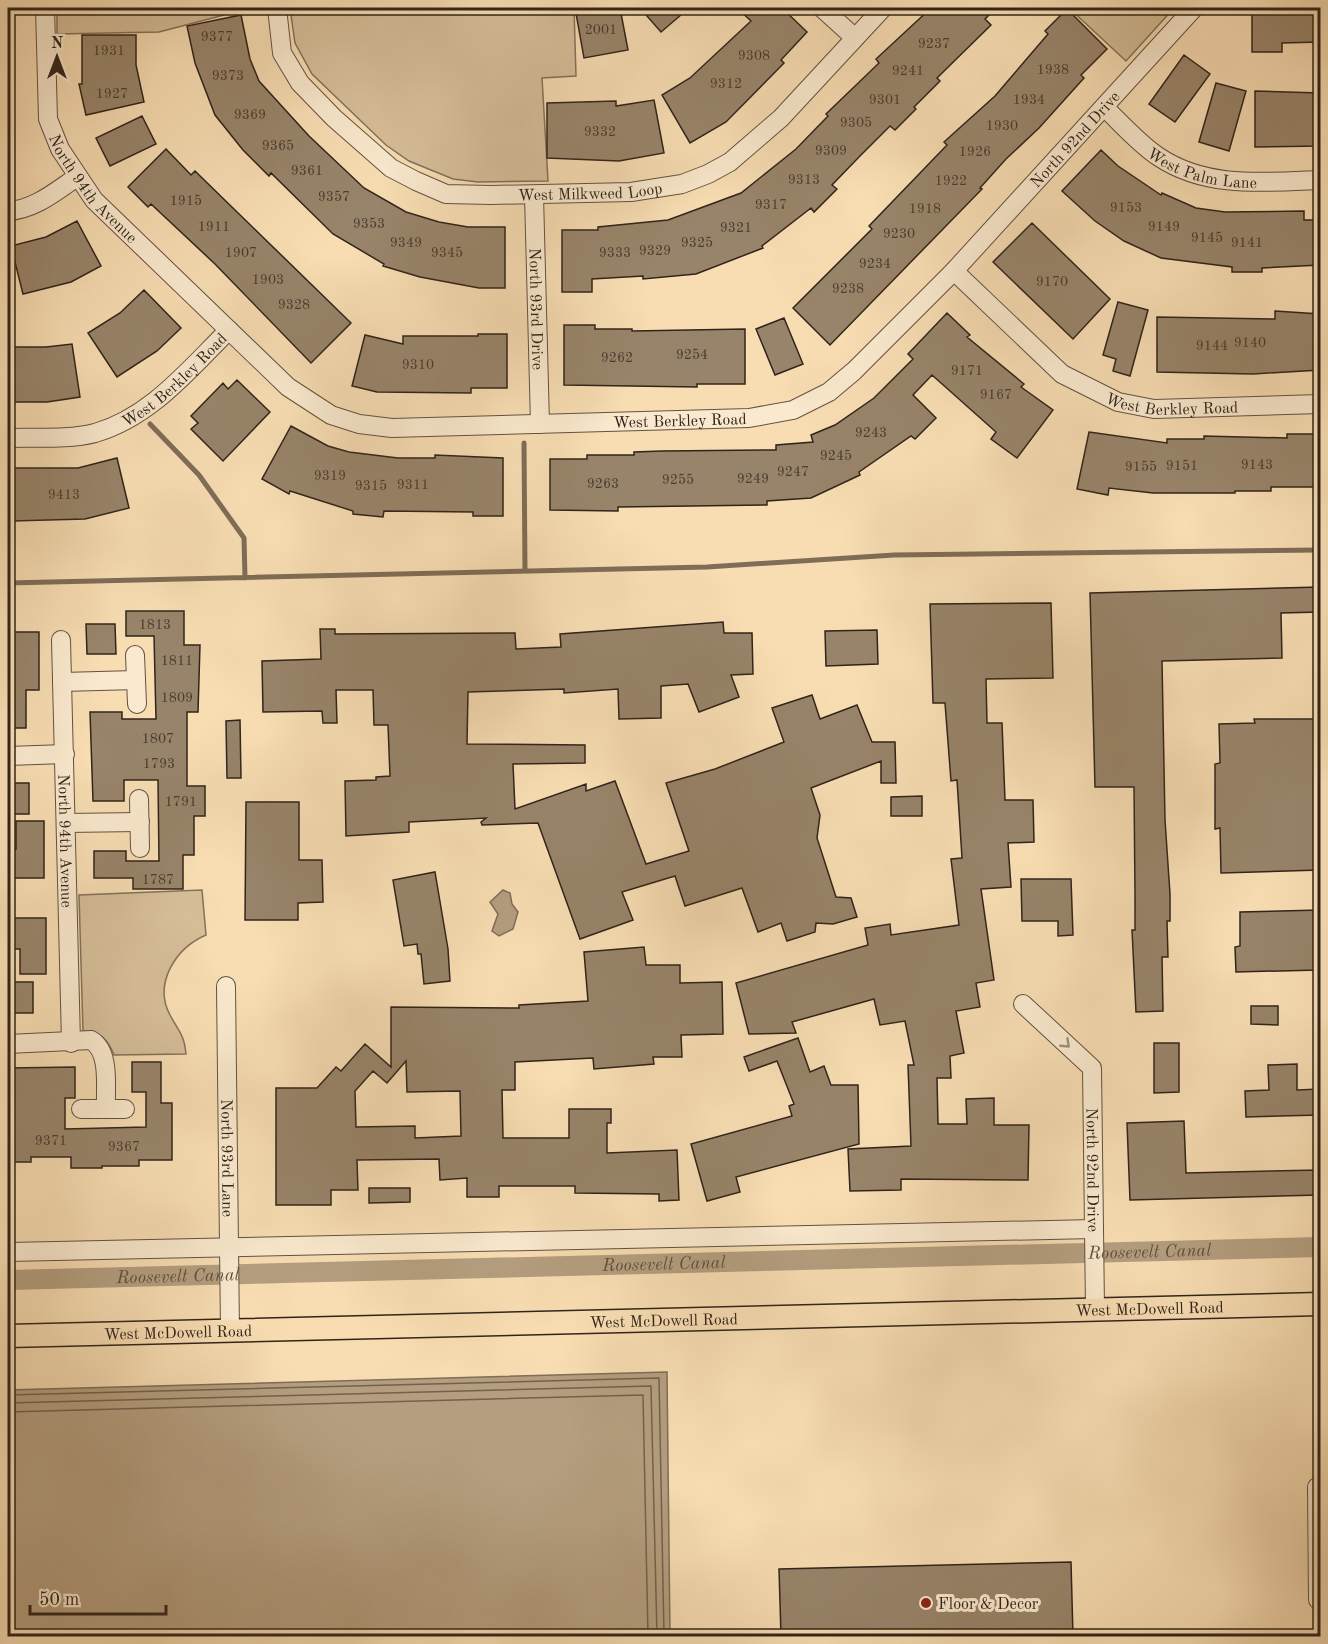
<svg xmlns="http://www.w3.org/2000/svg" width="1328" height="1644" viewBox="0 0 1328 1644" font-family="'Old Standard TT',serif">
<rect width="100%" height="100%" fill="#f8ddb3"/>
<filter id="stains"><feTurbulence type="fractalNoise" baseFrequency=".00333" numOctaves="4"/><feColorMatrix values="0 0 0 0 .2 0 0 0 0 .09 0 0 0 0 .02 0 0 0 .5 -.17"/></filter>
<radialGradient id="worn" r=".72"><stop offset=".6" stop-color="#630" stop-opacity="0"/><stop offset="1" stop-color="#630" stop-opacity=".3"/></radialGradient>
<!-- green -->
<path fill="#d6be99" stroke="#83715a" stroke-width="1.5" d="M57,8H251L159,32L57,34Z
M290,8H574L576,76L542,78L548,181L478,182L453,179L409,161L386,145L312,74L295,43Z
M1069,8H1174L1126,61Z
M202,890L206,935C176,948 153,983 170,1015C179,1032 184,1034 186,1054L114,1055C107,1038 101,1033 83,1031L79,895Z"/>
<!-- water -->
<path fill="#b49e7f" stroke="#7f6d57" stroke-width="1.5" d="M503,890L510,893L512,904L518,912L513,929L499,936L492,931L498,914L490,902Z
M667,1372L670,1636H8V1390Z"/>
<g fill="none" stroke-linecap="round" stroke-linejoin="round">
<!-- shore -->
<path stroke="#72614d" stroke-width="1.5" d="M8,1395L659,1378L664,1636
M8,1403L651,1386L657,1636
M8,1412L643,1395L648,1636"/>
<!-- stream -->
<path stroke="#7f6d57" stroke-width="5" d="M150,424L199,475L244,538L245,578
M524,443L525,571
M8,583L707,567L894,555L1320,550"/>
<!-- canal -->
<path stroke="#b49e7f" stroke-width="20" id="s1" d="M8,1280L1320,1247"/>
</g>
<!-- building -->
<path fill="#98846a" stroke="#30241b" stroke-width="1.5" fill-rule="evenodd" d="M575,8H620L628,50L584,58Z
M640,8H689L661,32Z
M737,8H782L807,32L781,60L784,63L726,122L690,143L662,95L690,78L751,21Z
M931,8H996L985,19L991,25L937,78L940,81L914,107L916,109L895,130L890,126L859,157L832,185L837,189L814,212L811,208L762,246L763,248L696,274L643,279V276L592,279V292H562V230H598V227L668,220L741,193L796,149L828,116L826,114L879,63L876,59Z
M1252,8H1320V42L1282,43V52H1252Z
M1067,9L1107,49L1081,75L1084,78L1039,128L1006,159L980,188L982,189L830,345L793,308L872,229L869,226L947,145L944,142L995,96L1048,34L1045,31Z
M241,15L250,59L259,81L309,136L364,188L406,212L439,222L468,227H505V288H479L420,277L383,266L384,264L333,234L271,173L269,176L243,150L215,115L195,63L187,26Z
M82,35H136V65L144,102L86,115L79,84H82Z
M1184,55L1210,74L1175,122L1149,104Z
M1216,83L1246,91L1229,151L1199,142Z
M1255,91L1320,93V146L1255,147Z
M654,100L664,153L619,161L547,158V103L616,101V106Z
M142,116L156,144L110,166L96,138Z
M166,149L191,175L195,171L351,323L311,363L215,264L151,204L148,207L128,187Z
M1101,150L1118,166L1161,195L1162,193L1196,208L1225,212L1304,211V220H1320V265L1262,268V272H1232V267L1161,258L1124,241L1095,221L1062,191Z
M77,221L101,266L71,282L23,294L11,246L46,237Z
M1032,223L1110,299L1073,339L993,262Z
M144,290L181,328L157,351L117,377L88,333L120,313Z
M1118,302L1148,310L1130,376L1113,371L1116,359L1103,355Z
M1275,311L1320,314V370L1253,374L1157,372V317L1275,319Z
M947,313L970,335L967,337L1024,384L1021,387L1053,410L1017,458L991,439L996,432L932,375L913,395L936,418L915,439L911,436L859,472L860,475L811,498L767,501V505L618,507V511L550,510V459H587V455H634V452L662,451L776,450V445L813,442L811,435L835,425L874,398L913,359L908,354Z
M784,318L803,364L775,375L756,329Z
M564,325H595V329H632V331L745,329V384H697V387L564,385Z
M478,334H507V388H471V393L377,392L352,386L365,335L403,344V336H478Z
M72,344L80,397L47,402H8V347H46Z
M237,380L270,412L223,461L191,429L198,423L191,416L223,383L228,389Z
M291,426L328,446L349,452L398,458H435V455L503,458V516H473V512L384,511L383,517L353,514V511L290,491L289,494L262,479Z
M1089,432L1167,443V439H1204V436L1287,438V434H1320V487H1271V491H1235V493H1153L1109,488L1108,495L1077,489Z
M117,458L129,508L85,519L12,521V468H78Z
M1320,587V612L1281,613L1282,658L1162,661L1165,820L1170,894V921H1167L1168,957H1162L1163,1011L1136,1012L1132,930H1135V894L1134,787H1095L1090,593Z
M1051,603L1053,678L986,679L987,723H1002L1005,800H1033L1034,842L1008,843L1011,887L981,889L994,980L976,983L980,1007L956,1011L964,1053L950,1056L951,1078H937L938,1124H967L966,1099L994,1098V1125H1029L1028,1180L901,1179V1190L850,1191L848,1149L911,1146L908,1065H914L905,1021L880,1025L874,999L792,1022L796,1033L749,1034L736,983L868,945L865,928L890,924L891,935L959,925L951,859L962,858L957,780L951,781L945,703H933L930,604Z
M126,611H184V645H200L198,712H187V786H205V816H194V855H183V889H133V878H94V851H126V861H159L158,780H124V801H93L90,712H122V719H156L154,636H126Z
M723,622L724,633H752L753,674L731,675L739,697L699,712L688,684L661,686V718L619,719L618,689L564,693V689L468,692L467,744L585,745V763L513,764L515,809L586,784V791L615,781L646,864L689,851L666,783L715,769L784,742L772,708L812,695L820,719L857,705L872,742H895L896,783H881V761L811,788L820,815L817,838L836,897L851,898L857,917L833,924L816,923L815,932L787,941L781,923L758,932L742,888L685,906L675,876L622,892L633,920L580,939L538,823L482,825L481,822L486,818L409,822V832L346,836L345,781L376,780V777L390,776L388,725H374L373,690H336L337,723H323L322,711L263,712L262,661L321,659L320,629H335V634L515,633L516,649L561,647L560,634Z
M86,624H115L116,654H87Z
M877,630L878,664L826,666L825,631Z
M12,632H39V690H26V728H8V697H12Z
M1254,719H1318L1320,870L1221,873L1220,828L1215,829V764L1220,763L1219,724L1255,723Z
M240,720L241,778H227L226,721Z
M8,783H29V814H8Z
M922,796V816H891V797Z
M246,802H299V860H322L323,902L298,903V920H245Z
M16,821H44V878H8V849H16Z
M435,872L448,949L450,981L424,984L421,954H418L417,944L404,946L393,880Z
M1021,879H1071L1073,935L1058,936V921H1022Z
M1320,910L1318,970L1236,972L1235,947L1240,946V912Z
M8,918H46V974H20V949H8Z
M644,947L646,965H680V983L722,982L723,1034L681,1035L682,1057H653L654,1064L594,1069L593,1058L515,1062V1090H502L503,1138H569V1109H611V1123H607V1153L677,1150L679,1200L659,1201V1194L575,1193V1186H499V1197H467V1178L440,1180L439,1159L357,1160L358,1190H331V1205H276V1088H317L336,1067L341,1071L365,1044L391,1067V1007L519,1008V1005L588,1001L584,952ZM406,1061L407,1092L460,1091L461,1136L415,1138V1126L356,1127L355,1091L373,1071L387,1083Z
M8,982H33V1013H8Z
M1251,1006H1278V1025L1251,1024Z
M798,1038L810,1072L824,1066L831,1085H858L859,1144L736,1177L740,1192L707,1201L691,1144L792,1116L789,1106L794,1104L777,1061L749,1071L744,1057Z
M1154,1043H1179V1092L1154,1093Z
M132,1062H161V1103H172V1160H139V1166H102V1168H71V1157H31V1162H8V1068L75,1067V1098H65V1129L146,1127V1092H132Z
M1297,1064V1090L1320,1089V1115L1246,1117L1245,1091L1269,1090L1268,1065Z
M1184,1121L1186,1173L1320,1170V1195L1130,1200L1127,1123Z
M369,1188H410V1202L369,1203Z
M1071,1562L1073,1636H781L779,1569Z"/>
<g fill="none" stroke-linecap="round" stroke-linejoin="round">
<!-- minor casing -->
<g stroke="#625241" stroke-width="20">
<g id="minor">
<path id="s2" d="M45,8L48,119L60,149L94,200L288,387L331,415L359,424L392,428L749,418L793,410L829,392L854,371L954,271L1194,8"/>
<path id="s3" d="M277,8L282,53L300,83L334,118L391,168L416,181L446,194L491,195L631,192L682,184L708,174L730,162L781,118L883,8"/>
<path d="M822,8L855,38"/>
<path id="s4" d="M1104,107C1121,123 1139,144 1159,157C1207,189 1265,182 1320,180"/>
<path id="s5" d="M534,195L540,424"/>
<path d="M8,211C34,210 56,191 77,177"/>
<path id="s6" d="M954,271L1062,374L1118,402L1154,409L1320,404"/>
<path id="s7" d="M8,438C35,437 68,440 95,433C151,417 189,369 229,330"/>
<path id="s8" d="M61,640L71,1043"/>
<path d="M135,655L137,704"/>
<path d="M62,682L136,680"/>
<path d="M8,756L65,754"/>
<path d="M139,799L140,848"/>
<path d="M66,823L140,822"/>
<path id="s9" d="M226,986L230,1332"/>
<path id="s10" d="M1023,1004L1092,1068L1095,1309"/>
<path d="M8,1044L91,1040C111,1052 105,1087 106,1109"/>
<path d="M81,1109H125"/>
<path d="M8,1252L1094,1229"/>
<path d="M1317,1487L1318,1600H1320"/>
</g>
</g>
<!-- major casing -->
<g stroke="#30241b" stroke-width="25">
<g id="major">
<path id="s11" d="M8,1336L1320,1304"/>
</g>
</g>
<!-- minor -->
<use href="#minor" stroke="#fae9ce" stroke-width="18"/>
<!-- major -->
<use href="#major" stroke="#f8ddb3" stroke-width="22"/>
</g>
<!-- one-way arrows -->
<defs><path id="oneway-chevron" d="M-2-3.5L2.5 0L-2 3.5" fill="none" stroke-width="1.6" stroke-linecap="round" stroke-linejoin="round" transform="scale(1.5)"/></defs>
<use stroke="#9f907d" href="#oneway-chevron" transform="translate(1066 1044) rotate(43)"/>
<!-- markers -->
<circle fill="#8f2418" stroke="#fae9ce" stroke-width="2" cx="926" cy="1603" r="6"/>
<g text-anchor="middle" stroke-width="6" stroke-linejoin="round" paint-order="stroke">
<!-- number labels -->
<g font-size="14" fill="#4a3c2f">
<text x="601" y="34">2001</text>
<text x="217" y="41">9377</text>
<text x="934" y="48">9237</text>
<text x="109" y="55">1931</text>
<text x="754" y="60">9308</text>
<text x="1053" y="74">1938</text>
<text x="908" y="75">9241</text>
<text x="228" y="80">9373</text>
<text x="726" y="88">9312</text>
<text x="112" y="98">1927</text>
<text x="885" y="104">9301</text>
<text x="1029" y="104">1934</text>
<text x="250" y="119">9369</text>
<text x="856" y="127">9305</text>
<text x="1002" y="130">1930</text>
<text x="600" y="136">9332</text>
<text x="278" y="150">9365</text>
<text x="831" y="155">9309</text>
<text x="975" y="156">1926</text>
<text x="307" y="175">9361</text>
<text x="804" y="184">9313</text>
<text x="951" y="185">1922</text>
<text x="334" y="201">9357</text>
<text x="186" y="205">1915</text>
<text x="771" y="209">9317</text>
<text x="1126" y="212">9153</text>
<text x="925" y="213">1918</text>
<text x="369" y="228">9353</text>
<text x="214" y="231">1911</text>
<text x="1164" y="231">9149</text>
<text x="736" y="232">9321</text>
<text x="899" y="238">9230</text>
<text x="1207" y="242">9145</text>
<text x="406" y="247">9349</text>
<text x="697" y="247">9325</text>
<text x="1247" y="247">9141</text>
<text x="655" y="255">9329</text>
<text x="241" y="257">1907</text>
<text x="447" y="257">9345</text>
<text x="615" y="257">9333</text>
<text x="875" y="268">9234</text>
<text x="268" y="284">1903</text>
<text x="1052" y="286">9170</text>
<text x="848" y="293">9238</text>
<text x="294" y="309">9328</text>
<text x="1250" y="347">9140</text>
<text x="1212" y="350">9144</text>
<text x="692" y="359">9254</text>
<text x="617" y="362">9262</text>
<text x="418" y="369">9310</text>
<text x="967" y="375">9171</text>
<text x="996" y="399">9167</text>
<text x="871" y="437">9243</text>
<text x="836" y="460">9245</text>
<text x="1257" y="469">9143</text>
<text x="1182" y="470">9151</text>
<text x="1141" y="471">9155</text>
<text x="793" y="476">9247</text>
<text x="330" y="480">9319</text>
<text x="753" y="483">9249</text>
<text x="678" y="484">9255</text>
<text x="603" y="488">9263</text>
<text x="413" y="489">9311</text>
<text x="371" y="490">9315</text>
<text x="64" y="499">9413</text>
<text x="155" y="629">1813</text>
<text x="177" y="665">1811</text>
<text x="177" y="702">1809</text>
<text x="158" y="743">1807</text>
<text x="159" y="768">1793</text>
<text x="181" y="806">1791</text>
<text x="158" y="884">1787</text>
<text x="51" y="1145">9371</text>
<text x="124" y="1151">9367</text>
</g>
<!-- street labels -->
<g font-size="16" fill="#30241b" stroke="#fae9ce">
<text dy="6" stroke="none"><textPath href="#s2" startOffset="1383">North 92nd Drive</textPath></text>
<text dy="6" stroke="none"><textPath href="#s4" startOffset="120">West Palm Lane</textPath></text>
<text dy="6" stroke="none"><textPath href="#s2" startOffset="195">North 94th Avenue</textPath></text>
<text dy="6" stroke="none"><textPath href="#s3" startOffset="410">West Milkweed Loop</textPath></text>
<text dy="6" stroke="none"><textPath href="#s5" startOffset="114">North 93rd Drive</textPath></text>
<text dy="6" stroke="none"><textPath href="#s7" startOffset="184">West Berkley Road</textPath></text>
<text dy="6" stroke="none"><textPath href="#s6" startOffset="266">West Berkley Road</textPath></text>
<text dy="6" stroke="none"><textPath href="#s2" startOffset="876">West Berkley Road</textPath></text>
<text dy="6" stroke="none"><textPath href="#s8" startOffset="201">North 94th Avenue</textPath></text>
<text dy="6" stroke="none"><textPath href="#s9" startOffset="172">North 93rd Lane</textPath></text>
<text dy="6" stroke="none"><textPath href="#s10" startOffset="196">North 92nd Drive</textPath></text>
<text dy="6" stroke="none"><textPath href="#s11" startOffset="1142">West McDowell Road</textPath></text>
<text dy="6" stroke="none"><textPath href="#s11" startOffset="656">West McDowell Road</textPath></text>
<text dy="6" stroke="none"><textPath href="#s11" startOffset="170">West McDowell Road</textPath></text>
</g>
<!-- poi labels -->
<g font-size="16" fill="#30241b" stroke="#fae9ce" text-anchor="start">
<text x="938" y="1609">Floor &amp; Decor</text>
</g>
<!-- water labels -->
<g font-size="18" font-style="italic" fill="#5e4f3e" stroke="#fae9ce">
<text dy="6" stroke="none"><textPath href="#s1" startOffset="1142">Roosevelt Canal</textPath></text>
<text dy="6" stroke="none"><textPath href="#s1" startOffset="656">Roosevelt Canal</textPath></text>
<text dy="6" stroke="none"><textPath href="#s1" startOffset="170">Roosevelt Canal</textPath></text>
</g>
</g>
<!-- margin -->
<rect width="1328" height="1644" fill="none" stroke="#f8ddb3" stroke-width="30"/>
<rect x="9" y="9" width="1310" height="1626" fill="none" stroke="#30241b" stroke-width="3"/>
<rect x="15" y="15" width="1298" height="1614" fill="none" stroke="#30241b" stroke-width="1.5"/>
<!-- north arrow -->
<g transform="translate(57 57)" stroke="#fae9ce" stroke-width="4.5" paint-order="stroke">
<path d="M0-4.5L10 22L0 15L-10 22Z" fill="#30241b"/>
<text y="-9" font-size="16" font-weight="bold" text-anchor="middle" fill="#30241b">N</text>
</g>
<!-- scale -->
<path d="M30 1605v9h136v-9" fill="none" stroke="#30241b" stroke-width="3"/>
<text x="39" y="1605" font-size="18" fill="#30241b" stroke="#fae9ce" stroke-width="4.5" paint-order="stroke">50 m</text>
<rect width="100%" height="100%" filter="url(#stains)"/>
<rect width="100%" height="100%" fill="url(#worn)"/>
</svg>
